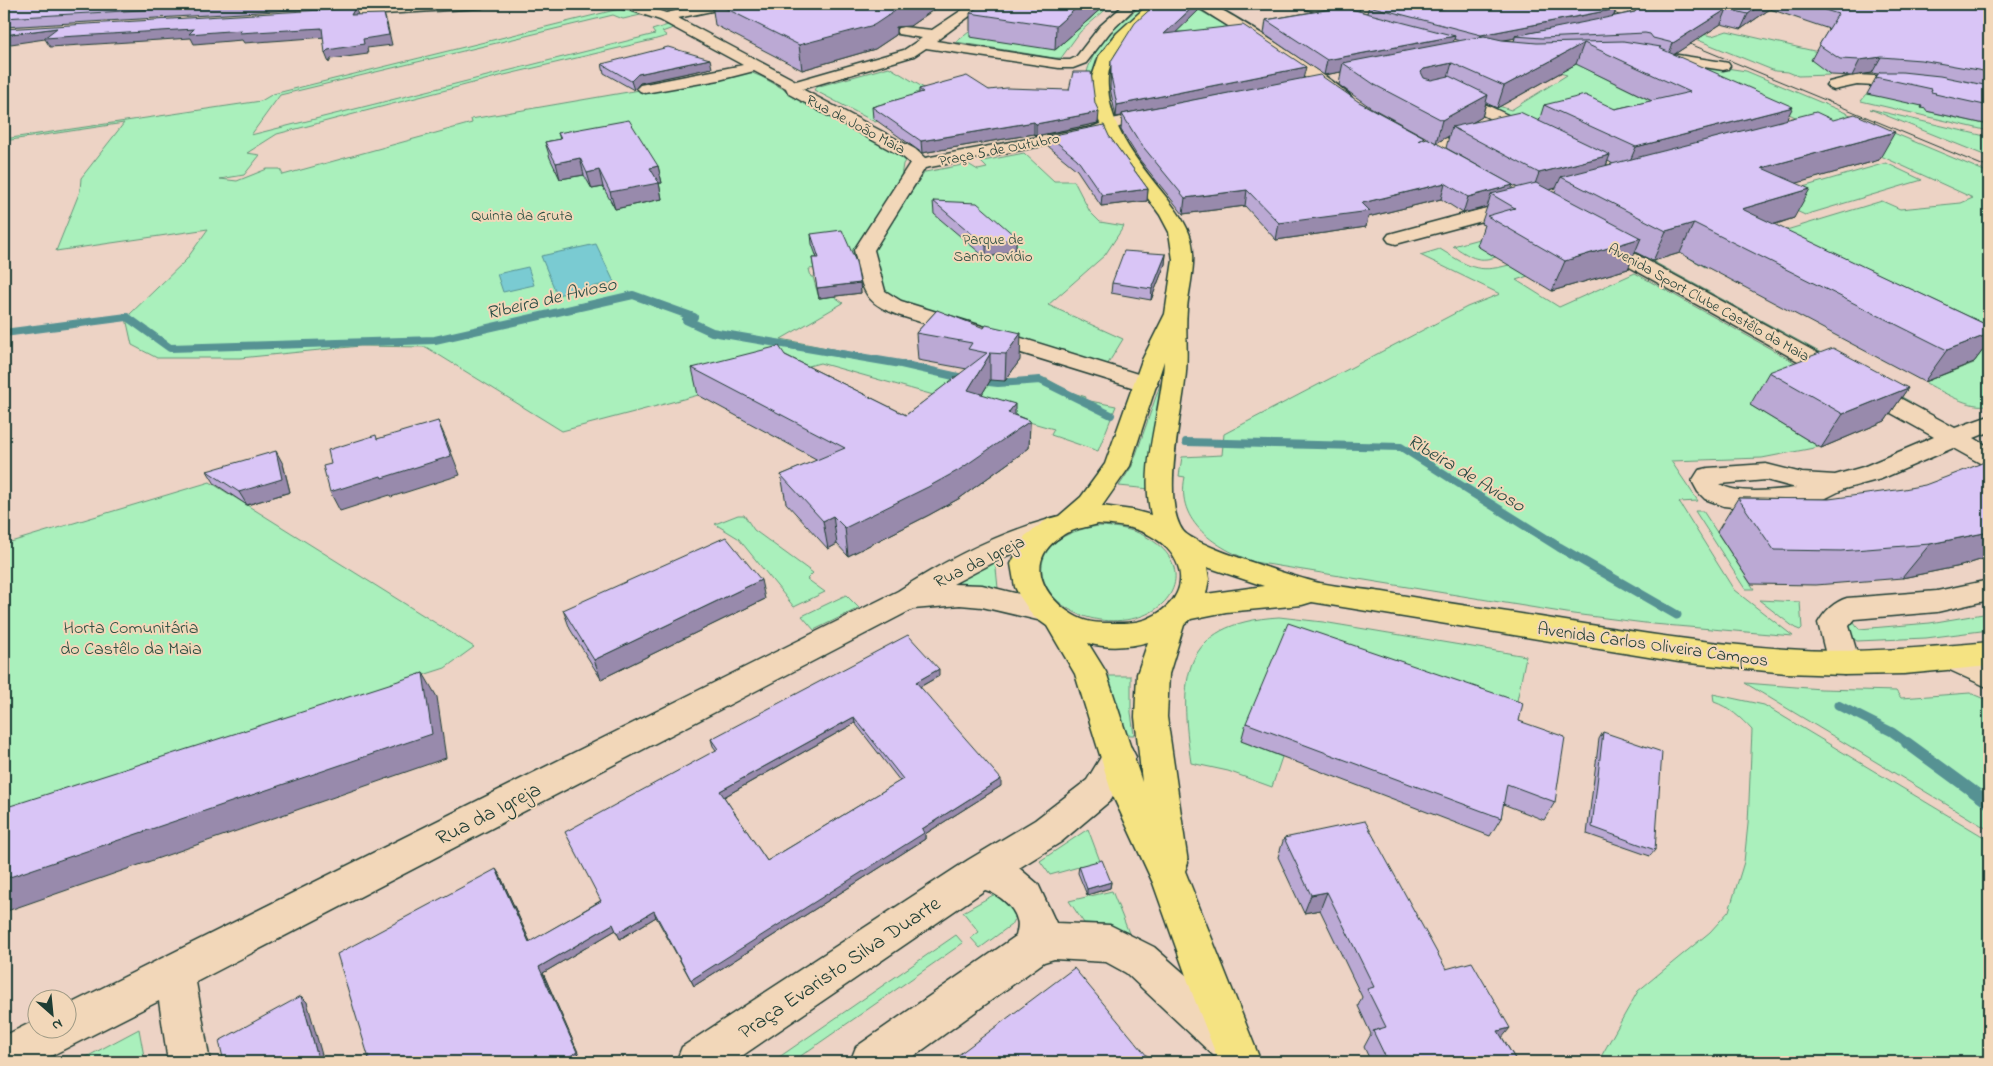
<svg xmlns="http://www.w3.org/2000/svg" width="1993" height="1066" viewBox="0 0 1993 1066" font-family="'Indie Flower',sans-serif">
<rect width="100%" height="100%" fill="#edd3c5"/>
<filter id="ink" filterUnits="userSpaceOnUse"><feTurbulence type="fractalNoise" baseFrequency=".02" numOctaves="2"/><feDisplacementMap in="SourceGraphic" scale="10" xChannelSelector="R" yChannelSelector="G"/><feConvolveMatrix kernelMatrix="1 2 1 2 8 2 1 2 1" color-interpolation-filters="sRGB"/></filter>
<g filter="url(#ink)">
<!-- green -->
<path fill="#aaf0bc" stroke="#649678" d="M1065,4H1112L1080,32L1061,58H1054L956,42L982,22L1055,50L1067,39L1028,16L1084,24L1095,14Z
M1143,4H1148C1125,25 1103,43 1092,73L1087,72C1095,42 1120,24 1143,4Z
M623,8L645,14L623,19L613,15L280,95L251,135L655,34L652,30L668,25L673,28L662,32L667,36L653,40L500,76L277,134L247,153L260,155L244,175L220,179L237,181L267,169H280L283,175L472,123L471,119L727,75L745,70L762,77L907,158L903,164L901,177L853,250L855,264L809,269L811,277H813L819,298L834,296L843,303L781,339L991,380L1034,378L1047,379L1070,392L1086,397L1085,400L1116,406L1098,451L1051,435L1054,429L820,363L562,431L426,347L360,346L240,358H157L132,345L126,318L130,317L129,315L186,260L208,229L56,251L80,191L81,178L124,123L4,141V139L261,101L273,94Z
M1199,10L1234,30L1175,32Z
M1679,29L1712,36L1727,31L1840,57L1857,76H1848L1823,69L1831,75L1798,76L1788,72L1775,71L1673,30Z
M1642,55L1746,71L1989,173V404C1972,411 1940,390 1924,382L1974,363L1753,252L1705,267L1691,259L1882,201L1900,209L1961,203L1973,198L1688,68Z
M1588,63L1591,71L1669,110L1530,129L1393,72L1511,110L1567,75L1525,64Z
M889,67L924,88L925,89L916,93L919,95L922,109L875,122L814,90L816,87Z
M1885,86L1944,93L1921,108L1926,109V111L1989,125V131L1861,101L1867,94L1877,96Z
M1870,109L1989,137V157Z
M1024,153L1054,181H1074L1090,212L1100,222L1124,226L1105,255L1048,305L1123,339L1106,367L901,303L885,292L873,247L925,172L968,164L978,170L987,168L981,162L983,161Z
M1886,163L1922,180L1805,215L1716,174L1775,195Z
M1577,220L1911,402L1906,404L1572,221Z
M1490,236L1478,246L1496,257C1476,263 1470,256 1453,246Z
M1440,249C1468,266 1476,274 1509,265L1528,276L1516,280L1559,307L1635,273L1821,377L1750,405L1819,447L1762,458L1671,461L1698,501L1679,502L1734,590L1793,636L1653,624L1573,614L1254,562C1217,548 1175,523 1185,477L1179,476L1182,457L1222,455L1224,434L1467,307L1500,294L1420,255Z
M1163,384L1150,489L1119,486L1132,466L1160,385Z
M210,482L474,647L445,668L9,808L4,834V544Z
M1695,511H1703L1754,589H1745Z
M738,515H744L754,530L813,573L807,579L825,592L794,607L738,538L715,524Z
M1099,526C1117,527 1135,529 1150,539C1193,565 1177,610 1131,619C1048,635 996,540 1099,526Z
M995,559L998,588L953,584V582Z
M846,595L859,608L814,630L802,616Z
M1759,600L1800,602L1802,628L1800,630L1795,628Z
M1989,613V630L1926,638L1857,641L1849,636L1847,621L1852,619L1859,629L1930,623Z
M1279,617L1323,622L1526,656L1513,721L1241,741L1282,757L1272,787L1228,771L1191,763C1179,680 1179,623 1279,617Z
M1107,676H1131V712L1134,735H1126Z
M1745,683L1821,689L1896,691L1901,698L1970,693L1989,701V830Z
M1713,694L1764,705L1989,840V1062H1598L1638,991L1710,932L1729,911L1744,862L1748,824L1752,730C1741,718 1729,707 1714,702Z
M1088,829L1100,861L1050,875L1040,861Z
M1112,891L1129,933L1105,924L1084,923L1069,901Z
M995,894H1002L1017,913L1011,925L980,948L971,938L979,932L963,912Z
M956,935L963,943L792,1062H772Z
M139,1029L145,1062H77Z"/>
<!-- water -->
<path fill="#7acbd2" stroke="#569293" d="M596,244L614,282L557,295L541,256Z
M528,267L534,285L503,292L497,274Z"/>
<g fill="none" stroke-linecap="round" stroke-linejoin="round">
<!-- stream-far2 -->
<path stroke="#569293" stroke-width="8" d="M4,333L127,317L170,348L435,340L633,295L694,317L686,320L712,332L901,364L967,379
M980,381L998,383L1040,380L1111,415
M1186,442L1401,447L1467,489"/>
<!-- stream-far1 -->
<path stroke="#569293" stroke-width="9" d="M1465,488L1559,547L1677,615
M1838,705L1892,732L1909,744"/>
<!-- stream -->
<path stroke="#569293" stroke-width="12" d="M1907,743L1989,803"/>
<!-- minor casing -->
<g stroke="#1f3d34" stroke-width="3">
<path id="minor" d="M421,4H489L482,8L319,18L312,14L319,10Z
M612,4H638L666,13L709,4H732L731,7L678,18L796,81L904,50L922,38L898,34L896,31L898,28L903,27L932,30L971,4H986L936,41L1059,60H1070L1076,57L1100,26L1125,4H1139L1110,32L1086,63L1073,68H1059L926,48L914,56L802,89L915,149L925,158L1092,127L1112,119L1159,109L1165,111L1167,114L1165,117L1122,126L1096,136L925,168L874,250L885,291L901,301L1154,379L1158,384L1154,389L1146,391L1138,389L901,316C860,302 863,288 854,250L910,163L903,157L789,94L786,88L754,71L719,80L645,93L640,91L637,88L640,85L743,65L660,20L630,10L613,7Z
M1193,4C1198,4 1204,3 1209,4C1225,8 1343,85 1352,98L1350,101H1338L1268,51Z
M1296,4H1318L1367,16L1369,19L1362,23L1298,7Z
M1652,51L1723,62L1728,63L1730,66L1728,69L1723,70L1647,58L1645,55L1647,52Z
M1857,75L1912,78L1917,80L1920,83L1917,86L1912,88L1857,85L1834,90L1829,88L1826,85L1829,82Z
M1451,88L1537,129L1539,133L1537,137H1525L1446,96L1443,93L1446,90Z
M1407,118L1486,158L1489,162L1486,166L1480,167L1474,166L1401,126L1399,123L1401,120Z
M1520,199L1527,201L1529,205L1527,209L1396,244L1389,242L1386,238L1389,234Z
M1599,236L1606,238L1955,428L1989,416V432L1974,438L1989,447V465L1980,463L1953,448L1881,479L1844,489L1824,499L1790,506L1740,508L1724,506L1705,499L1698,492L1692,481L1699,470L1708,468L1766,464L1802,473L1835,475L1863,467L1934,437L1592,246L1589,242L1592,238ZM1766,480L1796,488C1777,490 1735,495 1720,484Z
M1053,518L1063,520L1067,527L1063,534L1006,556L953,584L982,585L1056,603L1061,611L1056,619L1046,622L982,607L960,605L913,609L196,982L210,1062H168L159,1001L39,1062H4V1036L38,1019V1028H68V1005L898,591C946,560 998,533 1053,518Z
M1989,580V600L1937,612L1855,619L1849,626L1860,663L1855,671L1844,675L1833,671L1828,663L1818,623C1825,611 1834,602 1847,598L1937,591Z
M1952,646L1989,662V688L1941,666L1937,658L1941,650Z
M1119,743L1131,747L1136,757L1111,800L1061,842L1019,868L1038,884L1056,923L1110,925L1154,947L1244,1026L1250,1041L1244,1056L1229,1062L1214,1056L1126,973L1106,962L1054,959L1044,962L906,1062H850L856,1047L1016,936C1017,931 1019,924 1017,920C1014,906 998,894 985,890L733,1062H676L682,1047L968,860L1035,820L1087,780L1107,747Z"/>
</g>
<!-- major casing -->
<g stroke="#1f3d34" stroke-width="3">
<path id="major" d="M1149,4H1164C1148,21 1127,34 1115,54C1109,65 1107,76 1108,88C1111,132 1140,164 1166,197C1176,210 1187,224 1191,239C1197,263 1189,286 1187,309C1185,330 1188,351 1186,372C1183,411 1160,499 1183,531C1194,546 1298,578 1320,583C1341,587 1362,589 1383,592C1422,599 1461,605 1501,611C1595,625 1690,643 1786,649C1854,654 1921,648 1989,642V666L1904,674L1844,675L1786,673L1679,662L1312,602L1302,605L1226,612L1191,619L1184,625L1169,674L1167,717L1188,863L1185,871L1261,1062H1219L1194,998L1153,883L1112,794L1075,674L1047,626L1033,616L1019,595L1015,587L1011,564L1025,536L1048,519L1059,516L1081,497L1105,464L1142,360L1165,314L1173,260L1169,232L1160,215L1110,146L1096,114L1093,97L1092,77L1099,56L1117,33ZM1164,361C1162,412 1139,463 1151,515L1132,510L1102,506L1130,466ZM1098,524C1113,525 1129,526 1143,532C1182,548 1197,591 1155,615C1143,622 1132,623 1118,623C1104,623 1090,624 1077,617C1048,602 1023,566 1056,540C1060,538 1064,533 1069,532C1078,528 1088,527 1098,524ZM1207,567L1264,586L1206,594L1209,579ZM1148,642L1137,674L1135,717L1142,782L1106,672L1088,643C1107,649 1130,647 1148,642Z"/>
</g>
<!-- minor -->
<use href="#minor" fill="#f2d7b9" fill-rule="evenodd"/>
<!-- major -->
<use href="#major" fill="#f5e382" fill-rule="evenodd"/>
<!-- tram -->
<path stroke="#1f3d34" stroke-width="1" d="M1592,4L1631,20
M1678,39L1989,168"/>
</g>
<!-- wall -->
<path fill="#bba9d4" stroke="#1f3d34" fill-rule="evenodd" d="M4,4H361L360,6L4,27V28Z
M712,4H942L910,26L896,27V35L875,49L802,70L715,25Z
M1106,4L1055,50L970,37V13Z
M1156,4H1199L1198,11L1176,32L1304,78L1359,102L1424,137L1423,139L1511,189L1518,188L1446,148L1449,136L1436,143L1370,107L1339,85L1341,72L1324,75L1264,34L1266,20L1340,7L1327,4H1362L1359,11L1367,13L1369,6L1439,9H1616L1614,16L1674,4H1989V125L1926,111V109L1921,108L1922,106L1867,94L1878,74L1872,73L1852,76L1831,75L1811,60L1819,45L1829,29L1770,9L1741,29L1721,24L1673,55L1787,119L1879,160L1796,183L1794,218L1774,225L1989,326V342L1974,362L1924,382L1680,253L1653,261L1635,252L1628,269L1552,291L1477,246L1484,225L1481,224L1487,207L1463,213L1441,199L1368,217L1366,227L1276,240L1245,206L1183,214L1139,159L1121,130L1122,116L1116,117L1110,88L1111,61ZM1515,38L1514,41L1504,40ZM1454,39L1461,41L1453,42ZM1576,64L1652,101L1615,109L1544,105L1539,121L1472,123L1482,117L1486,103L1497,108ZM1608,161L1613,164L1606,165ZM1556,188L1555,193L1550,190Z
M602,64L712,68L640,83L634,90L604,73Z
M919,89L989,90L1098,123L1036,136L1034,134L922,153L873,118L872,107L919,94Z
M558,133L658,166L662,183H659L662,199L615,209L603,187L592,189L584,175L560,179L550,158L545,142L560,139Z
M1049,136H1109L1148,189L1147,201L1101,206L1077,170L1049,147Z
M933,201L1016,237V250L986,258L934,214Z
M811,234L860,283L861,293L819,298L812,258H817L812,244Z
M1166,254L1165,264L1151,300L1111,293L1112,283Z
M937,310L1020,360L1005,381L990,380V381L982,394L1015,415L1030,421L1029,448L960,498L929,515L848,556L837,544L828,549L786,503L781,475L818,460L698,395L692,368L785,355L906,415L967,369L918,360L916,333Z
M1769,372L1908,388L1885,421L1821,448L1750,405Z
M283,464L290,492L247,505L215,484L207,471Z
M1738,498L1829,499L1983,559L1961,566L1902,578L1816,585L1751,584L1717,532Z
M765,599L601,679L570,629L563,610Z
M939,676L920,687L1001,786L925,834V839L694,986L656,917L620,939L616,930L543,973L580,1057L572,1062H370L500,875L530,942L600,901L716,750L713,746L711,739ZM855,723L900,781L767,861L724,797Z
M1519,721L1555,802L1544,820L1503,804L1501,818L1490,836L1241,741L1246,723Z
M1603,732L1655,850L1650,856L1587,834L1599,739Z
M1284,838L1446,969L1502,1037L1517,1062H1371L1364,1047L1371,1034L1358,1006L1362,997L1320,910L1304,913L1278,857Z
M1079,866L1111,882L1110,888L1087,895L1078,873Z"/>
<!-- shaded-wall -->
<path fill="#988aac" stroke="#1f3d34" d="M895,4H942L910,26L896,27V35L875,49L802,70L799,45L893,6Z
M1081,4H1106L1055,50L1056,26Z
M1196,4H1199L1198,11L1163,45L1164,34Z
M1762,4H1772L1770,9L1741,29L1748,14Z
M355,8L359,17L351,15Z
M1616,9L1613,18L1515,36V38L1478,45L1481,35Z
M1727,9L1721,24L1667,59L1673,43Z
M384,14L387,23L392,45L367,48L368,54L331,59L329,63L325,53L328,50L363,39Z
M57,28L194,29L242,30L322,28L326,37L244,43L242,40L194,44L191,38L50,47L45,39L4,45V35Z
M1455,36L1451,50L1343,63L1341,72L1324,75L1327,60Z
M1584,43L1576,64L1497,108L1504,86Z
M1881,57L1872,73L1852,76L1860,60Z
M710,59L712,68L640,83L634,90L631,81L638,74Z
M1452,63L1446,84L1419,90L1421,72L1424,69Z
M1306,67L1303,79L1122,114V116L1116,117L1117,105Z
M1488,95L1482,117L1458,131L1452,127L1449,136L1436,143L1442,120Z
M1793,107L1781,130L1626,170L1636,147Z
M1099,112L1098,123L1036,136V124Z
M1034,122V134L922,153L921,141Z
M1895,132L1879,160L1748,197L1762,168Z
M1610,155L1602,176L1561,177L1556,188L1531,195L1539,173Z
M580,158L584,175L560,179L556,163Z
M658,166L662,183H659L662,199L615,209L610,192L650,168Z
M599,170L603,187L592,189L587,173Z
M1445,183L1441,199L1368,217L1366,227L1276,240L1279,223Z
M1513,185L1507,201L1491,194L1487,207L1463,213L1468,197Z
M1148,189L1147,201L1101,206L1102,195Z
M1810,189L1794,218L1727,239L1742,209Z
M1247,190L1245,206L1183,214L1185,198Z
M1694,223L1680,253L1653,261L1666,231Z
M1016,237V250L986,258V246Z
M1641,238L1628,269L1552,291L1565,261Z
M1166,254L1165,264L1151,300L1152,289Z
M860,283L861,293L819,298L817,288Z
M1021,333L1020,360L1005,381L1006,354Z
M1989,334V342L1974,362L1924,382L1947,350Z
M990,354V381L968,417V390Z
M1908,388L1885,421L1821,448L1843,414Z
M1015,404V431L1030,421L1029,448L960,498L929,515L848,556L845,528L1008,413Z
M438,421L446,439L460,475L391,497L390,495L340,511L330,492Z
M276,451L283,464L290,492L247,505L239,492Z
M833,516L837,544L828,549L823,521Z
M1989,532V557L1983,559L1961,566L1902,578L1930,544Z
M761,580L765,599L601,679L594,660Z
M939,669V676L916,689V682Z
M423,673L437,697L446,758L4,912V879Z
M854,717L855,723L722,798L720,791Z
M1001,779V786L925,834V839L694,986L691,980L922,829Z
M496,869L500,875L533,948L529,942Z
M1111,882L1110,888L1087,895V889Z
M1327,892L1320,910L1304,913L1311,895Z
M654,911L656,917L620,939L617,933Z
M613,924L616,930L543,973L580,1057L572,1062H560L539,967Z
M301,996L307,1002L324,1062H319Z
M1510,1028L1497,1044L1498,1031Z
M1147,1056L1146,1062H1140Z"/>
<!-- building -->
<path fill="#d9c5f6" stroke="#1f3d34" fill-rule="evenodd" d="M4,4H243L4,18Z
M717,4H895L893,6L895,11L874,25L799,45Z
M982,4H1081L1056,26L970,13Z
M1156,4H1196L1164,34L1243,25L1306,67L1117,105L1111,76V61L1135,23Z
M1381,4H1423L1439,9L1466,4H1602L1616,9L1481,35L1369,6Z
M1674,4H1762L1748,14L1727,9L1673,43L1653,38L1650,34L1645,33L1542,38L1515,36L1635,12L1638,8L1649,6L1653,8Z
M1806,4H1989V72L1921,60L1881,57L1860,60L1840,59L1819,45L1838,14Z
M1343,7L1455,36L1327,60L1266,20Z
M355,8L351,15L384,14L389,35L363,39L364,44L328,50L325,53L322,28L239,33L242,30L189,34L194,29L44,38L57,28L4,35V29Z
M1484,36L1502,40L1537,43L1623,41L1661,47L1659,48L1793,107L1636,147L1544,105L1585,95L1615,109L1690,92L1584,43L1504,86L1452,63L1424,69L1421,72L1424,78L1431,80L1449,76L1488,95L1442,120L1375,85L1343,63Z
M668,47L710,59L638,74L631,81L602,64Z
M1073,72H1091L1095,103L1099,112L1036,124L1034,122L921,141L872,107L923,92L919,89L967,76L989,90L1007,88L1069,90Z
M1880,72H1902L1940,76L1989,86V106L1935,94L1936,93L1931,92L1932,89L1876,77Z
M1320,75L1359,102L1424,137L1418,141L1427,138L1513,185L1468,197L1445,183L1362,203L1370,211L1279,223L1247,190L1185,198L1140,143L1122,114Z
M1520,112L1610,155L1539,173L1452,127Z
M1816,112L1833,120L1855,114L1895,132L1762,168L1810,189L1742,209L1989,326V334L1947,350L1694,223L1666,231L1561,177Z
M629,120L658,166L650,168L659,183L610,192L599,170L587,173L580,158L556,163L545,142L561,139L558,133Z
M1104,125L1109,136L1148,189L1102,195L1077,159L1049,136Z
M1536,183L1641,238L1565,261L1487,216L1515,208L1491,194Z
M933,201L977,203L1016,237L986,246Z
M842,230L856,262L860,283L817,288L812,258H819L811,234Z
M1124,251L1166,254L1152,289L1112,283Z
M937,310L984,328L986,325L1021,333L1006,354L989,353L990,354L968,390L1015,404L1008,413L1030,421L959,470L928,487L845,528L833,516L823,521L781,475L845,448L692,368L779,346L785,355L906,415L987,353L968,349L972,343L916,333Z
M1833,348L1908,388L1843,414L1769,372Z
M438,421L451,456L382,478L381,476L330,492L323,466L331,464L328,450L376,435L377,439Z
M276,451L282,479L239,492L207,471Z
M1989,460V532L1930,544L1841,551L1774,550L1738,498L1829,499L1904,489L1925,485L1965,470Z
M726,537L761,580L594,660L563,610Z
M1288,623L1523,703L1519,721L1565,737L1555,802L1507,784L1501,818L1246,723Z
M908,635L939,669L916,682L1001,779L922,829L924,833L691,980L654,911L617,933L613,924L539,967L577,1052L560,1062H370L337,954L496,869L529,942L601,901L565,832L718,749L711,739ZM854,717L903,779L767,861L720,791Z
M423,673L432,734L4,879V808Z
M1603,732L1662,752L1655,850L1592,827Z
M1365,821L1446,969L1472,962L1510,1028L1498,1031L1517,1062H1388L1373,1031L1386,1027L1367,989L1374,987L1327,892L1311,895L1284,838Z
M1102,860L1111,882L1087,889L1079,866Z
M1074,968L1147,1056L1140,1062H949Z
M301,996L319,1062H224L219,1041Z"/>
</g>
<g text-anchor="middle" stroke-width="4" stroke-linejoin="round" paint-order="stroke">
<!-- far-street labels -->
<g font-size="15" fill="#1f3d34" stroke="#f2d7b9">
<text transform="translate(856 124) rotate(28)" y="5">Rua de João Maia</text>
<text transform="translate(999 149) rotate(-11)" y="5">Praça 5 de Outubro</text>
<text transform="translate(1709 302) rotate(29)" y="5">Avenida Sport Clube Castêlo da Maia</text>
</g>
<!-- far-park labels -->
<g font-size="15" fill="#2d4f42" stroke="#f2d7b9">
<text x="522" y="220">Quinta da Gruta</text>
<text x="993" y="244">Parque de<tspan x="993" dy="17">Santo Ovídio</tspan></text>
</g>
<!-- street labels -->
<g font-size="18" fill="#1f3d34" stroke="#f2d7b9">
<text transform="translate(979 561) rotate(-26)" y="6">Rua da Igreja</text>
<text transform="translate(1653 644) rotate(8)" y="6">Avenida Carlos Oliveira Campos</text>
</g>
<!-- park labels -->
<g font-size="18" fill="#2d4f42" stroke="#f2d7b9">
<text x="131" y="633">Horta Comunitária<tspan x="131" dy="21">do Castêlo da Maia</tspan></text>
</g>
<!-- water labels -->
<g font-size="19" font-style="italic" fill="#284b44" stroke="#f2d7b9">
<text transform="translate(551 297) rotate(-13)" y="7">Ribeira de Avioso</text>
<text transform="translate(1467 472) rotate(31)" y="7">Ribeira de Avioso</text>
</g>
<!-- near-street labels -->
<g font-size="21" fill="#1f3d34" stroke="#f2d7b9">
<text transform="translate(488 813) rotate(-27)" y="7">Rua da Igreja</text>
<text transform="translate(839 967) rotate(-34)" y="7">Praça Evaristo Silva Duarte</text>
</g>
</g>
<!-- margin -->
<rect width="1993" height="1066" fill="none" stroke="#f2d7b9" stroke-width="20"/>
<rect x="10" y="10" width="1973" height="1046" fill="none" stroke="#1f3d34" stroke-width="2" filter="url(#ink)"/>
<!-- north arrow -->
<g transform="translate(52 1014) rotate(153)"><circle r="24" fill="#f2d7b9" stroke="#9e9984"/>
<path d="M0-4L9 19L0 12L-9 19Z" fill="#1f3d34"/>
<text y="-8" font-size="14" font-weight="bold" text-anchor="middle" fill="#1f3d34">N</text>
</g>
</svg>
